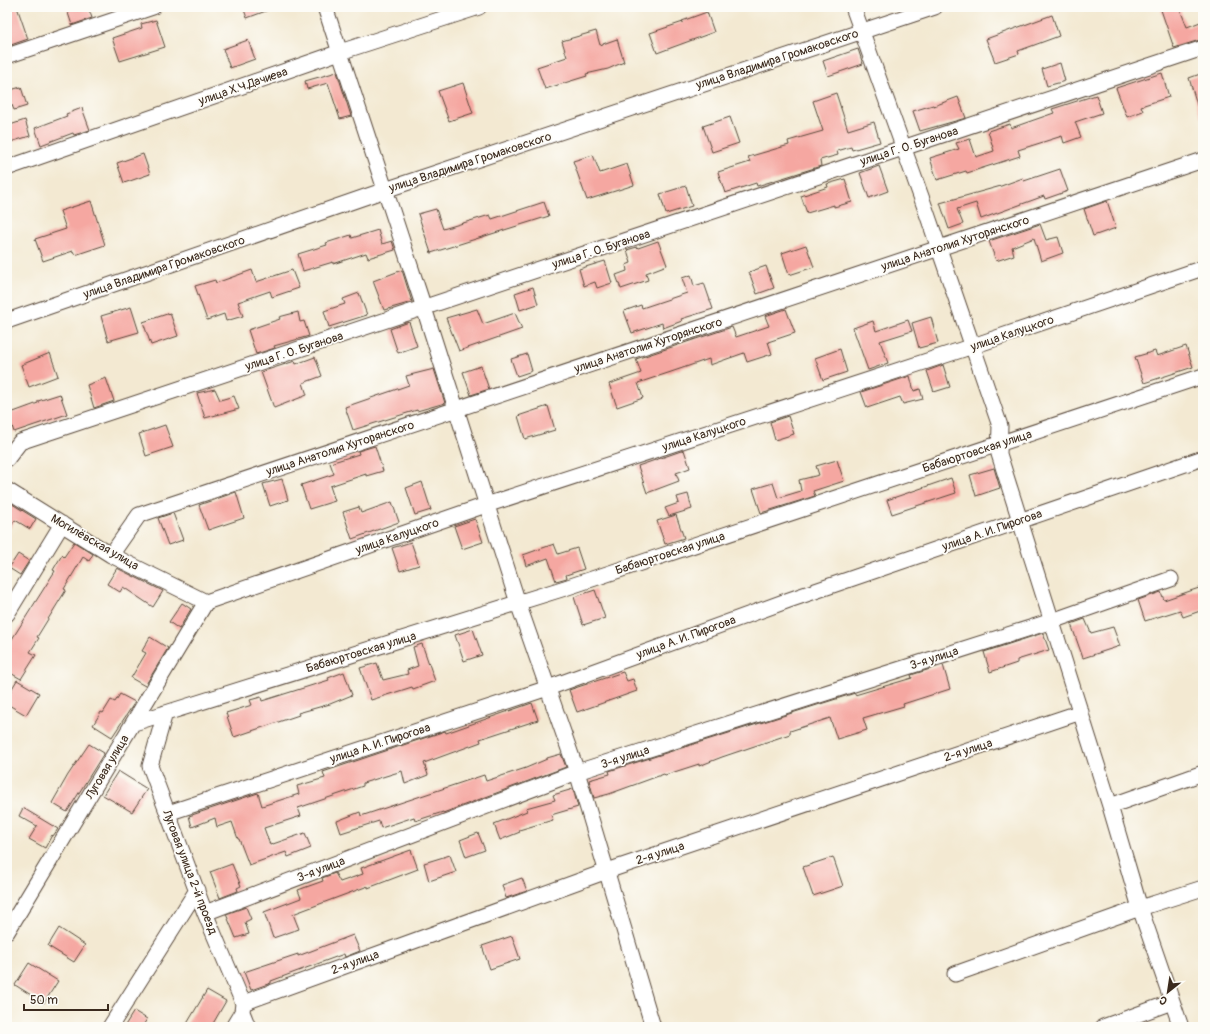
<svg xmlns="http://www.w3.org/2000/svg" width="1210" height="1034" viewBox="0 0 1210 1034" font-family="Pangolin,sans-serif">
<rect width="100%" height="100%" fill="#fdfcf7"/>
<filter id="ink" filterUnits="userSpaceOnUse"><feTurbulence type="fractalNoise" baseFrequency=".025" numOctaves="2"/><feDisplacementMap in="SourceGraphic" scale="8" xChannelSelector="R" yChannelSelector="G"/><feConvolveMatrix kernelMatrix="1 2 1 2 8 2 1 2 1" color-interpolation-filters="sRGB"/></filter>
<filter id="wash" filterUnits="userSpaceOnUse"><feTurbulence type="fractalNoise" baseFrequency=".012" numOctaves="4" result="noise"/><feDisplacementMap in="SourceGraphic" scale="16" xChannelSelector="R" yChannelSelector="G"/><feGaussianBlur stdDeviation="0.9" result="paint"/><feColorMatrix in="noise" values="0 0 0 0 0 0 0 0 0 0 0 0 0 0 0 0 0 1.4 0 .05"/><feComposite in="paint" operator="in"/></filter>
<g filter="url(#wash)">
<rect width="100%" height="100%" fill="#f3e9d2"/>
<g id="blocks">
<!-- building -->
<path fill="#f5a7a1" d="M7,7H17L28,39L8,46Z
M75,7H88L92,18L72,25L67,10Z
M243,7H274V8L247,18Z
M1160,7H1179L1187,27L1203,21V39L1174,48Z
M707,12L714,32L657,53L650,33L683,22L682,21Z
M1052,15L1059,36L1018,51L1019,54L995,62L986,39Z
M156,20L165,47L120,61L112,38L142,28L141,24Z
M596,31L600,45L617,39L624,62L608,69L586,74L587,76L545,89L537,67L567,57L562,41Z
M248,40L255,59L230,68L223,49Z
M858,49L863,64L828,76L823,61Z
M1060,63L1065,81L1047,86L1042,69Z
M337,72L351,116L340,119L328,83L307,89L305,81Z
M1162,73L1169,97L1141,106L1143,111L1127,117L1116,88Z
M1203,73V117L1201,118L1189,78Z
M463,83L473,113L449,121L438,91Z
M21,87L27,106L14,110L12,105L7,106V91Z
M836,93L848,130L874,122L880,142L852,150L851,147L837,151L838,155L820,160L821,166L757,186L756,183L725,193L718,172L750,162L748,157L789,145L788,141L823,131L813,101Z
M1096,95L1102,113L1075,122L1081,137L1064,143L1062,136L1018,150L1020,156L967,173L966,171L937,180L930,158L959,149L956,143L970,139L976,157L994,151L988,131L1010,124L1011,128L1054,113L1052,109Z
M958,97L966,118L920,131L913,111L933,105L934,106Z
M82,108L90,130L74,135L73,133L41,145L35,128L67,116L66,114Z
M730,117L739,143L712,152L703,126Z
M25,120L30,136L7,143V126Z
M143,154L150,174L124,183L117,163Z
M593,155L600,173L627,164L634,185L587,200L573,161Z
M879,166L888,191L869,198L860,173Z
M1060,169L1068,191L1045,199L1044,196L981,219L976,203L957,209L963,224L949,229L940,203L1001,186L1023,178L1024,181Z
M845,179L852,202L834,207V205L807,213L801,196L828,187L827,184Z
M686,186L692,206L666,214L660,194Z
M91,201L105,245L75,255L73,251L43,261L35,239L66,229L60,211Z
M1107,201L1116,228L1093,236L1084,209Z
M544,202L549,216L431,253L418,214L436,209L443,229L490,215L492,219Z
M1040,224L1046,240L1058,237L1063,253L1041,261L1034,238L1012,247L1014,255L996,261L989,241Z
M378,230L382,244L392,241L395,250L368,258L366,253L333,264V262L303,271L298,254L327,245L326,243L351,235L352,238Z
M658,241L667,265L646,273L648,280L621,289L616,275L627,271L626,265L631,263L627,250L637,247L638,248Z
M806,245L814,267L789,275L782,253Z
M605,261L612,283L597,288L595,282L584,286L579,269Z
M766,266L774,288L757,294L749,272Z
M252,270L256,282L292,270L299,288L272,297L270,291L238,302L243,316L226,321L224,314L207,320L195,286L215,280L216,283Z
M402,270L412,302L384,310L373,281Z
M691,275L694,286L704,283L713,309L681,319L682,321L663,328L662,323L632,333L624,311L641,305L642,308L687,293L682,278Z
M533,287L538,304L520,310L515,293Z
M359,293L367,315L329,327L324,311L345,304L343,299Z
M131,307L139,332L108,341L101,316Z
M477,309L483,324L515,313L522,329L459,351L446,318Z
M786,309L795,333L768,342L772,354L747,362L744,353L710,365L709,359L671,372L638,383L643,398L617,407L609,384L641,373L636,359L732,327L736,337L769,326L765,316Z
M298,312L300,322L304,321L309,336L274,346L275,348L256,354L248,330L280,319L279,317Z
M170,313L178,336L151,345L143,322Z
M931,317L938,343L919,348L912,323Z
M908,320L912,331L880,341L888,363L868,370L853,328L873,321L876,331Z
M409,322L417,346L398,353L390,329Z
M1186,346L1193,367L1144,383L1135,357L1155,351L1157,356Z
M840,349L847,372L823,380L815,358Z
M50,353L58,376L29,387L21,365Z
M527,354L532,371L517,376L511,359Z
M315,357L322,376L303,383L307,395L274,408L261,372L295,361L296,364Z
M943,365L950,387L934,392L927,371Z
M481,366L489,389L471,395L463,372Z
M434,369L445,403L417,411V410L353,430L345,407L409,385L406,376Z
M910,376L914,391L920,389L923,399L903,404L900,397L867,408L861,392Z
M106,378L114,401L94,408L87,385Z
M215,389L220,400L234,396L239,409L205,418L197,393Z
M60,394L67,414L14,432L8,414L38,403V401Z
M548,406L555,430L525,439L518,416Z
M788,416L794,434L775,440L770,422Z
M165,425L173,447L146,456L139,434Z
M375,446L383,471L366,476V474L330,486L335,501L309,509L301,485L334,474L330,463L359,454L358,451Z
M684,450L690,468L676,473L679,481L647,493L638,466Z
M837,460L844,481L813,491L815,496L761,513L753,489L773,483L778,498L801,491L799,480L819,475L816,466Z
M994,468L1000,488L976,496L970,475Z
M951,478L956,493L892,514L887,500Z
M282,479L288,500L270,506L263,484Z
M422,482L431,510L415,515L406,488Z
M236,492L244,518L208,530L199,505Z
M688,494L692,509L669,516L665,508L679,503L677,497Z
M9,502L36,519L30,529L15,520L7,532V505Z
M392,502L399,522L352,539L343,512L359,507L361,513Z
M173,513L183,540L168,545L158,518Z
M676,515L684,538L665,544L657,521Z
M475,519L483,542L462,549L454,526Z
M74,542L93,554L89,561L83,557L64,589L66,590L37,637L39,638L30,652L36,655L21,679L7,671V647L55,571L53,570L62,555L64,557Z
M411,542L419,565L400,571L392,548Z
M554,544L558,554L577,548L584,569L566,575L567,578L556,581L548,558L526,566L523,555Z
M18,554L29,561L20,575L9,568Z
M117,568L163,591L153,607L123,587L120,592L107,584Z
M1199,588L1203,600V610L1183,617L1180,610L1145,621L1138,600L1161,592L1164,600Z
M595,590L605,618L583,625L574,597Z
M182,603L191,609L179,629L169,622Z
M1085,619L1091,633L1113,627L1120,646L1083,658L1071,624Z
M473,629L482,655L464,661L455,635Z
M1043,633L1049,650L1017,660V663L990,672L984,652Z
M150,637L168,648L145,686L131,678L146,653L142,651Z
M422,644L435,681L413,689L412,687L371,700L360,668L377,663L383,680L408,674L407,670L418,666L413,647Z
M943,665L950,689L903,704L904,706L863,718L867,730L837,739L830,718L790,731V734L722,757L699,766V764L665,775L664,774L609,794L594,798L589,780L610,774L609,771L855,693V695L912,678L911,675Z
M344,672L352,695L330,704L298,713L299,715L234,737L226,713L252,705L250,700L261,697L262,701L329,680L328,678Z
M623,672L627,681L633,679L637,691L577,712L569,690Z
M17,680L39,693L26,715L7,704V697Z
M120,694L135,702L112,737L93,725L101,712L103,713L111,700L115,702Z
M532,703L538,720L480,739L481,742L424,763L428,775L405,784L402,771L363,783V786L298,808L301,816L264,828L270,845L305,833L311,848L288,857L286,852L249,865L239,839H238L232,822L217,827L215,818L192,827L189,816L258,793L262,806L299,794L297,786L325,778L323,772L445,731L446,733Z
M89,744L104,753L67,812L52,803L68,775Z
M561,754L566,767L443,813V812L415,821L414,817L381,828L379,821L341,833L337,821L360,812L361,816L484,775L486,781L526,768L547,759V758Z
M118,771L147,789L132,812L103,795Z
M573,789L578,807L551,815L553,820L519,830L520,832L500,840L494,824L527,811L526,808L555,800L553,795Z
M23,808L58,829L53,836L52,835L45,848L29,839L37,826L19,816Z
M478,833L485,850L466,857L460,840Z
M411,850L418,869L368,888V886L293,914L299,929L273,938L264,912L301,898L298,890L323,881L322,878L335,873L340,882L363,874L361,868Z
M450,855L456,872L429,881L424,863Z
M833,857L843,886L813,896L803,867Z
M232,864L241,886L237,888L238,891L220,898L210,872Z
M522,878L527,891L506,898L502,885Z
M246,907L251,919L245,922L249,934L236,938L226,914Z
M59,928L85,945L74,962L48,946Z
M353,935L360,951L345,957L344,954L271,981V983L251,990L244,972L298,954V956Z
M512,936L520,959L490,969L482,946Z
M29,963L58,981L44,1003L15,985Z
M207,990L226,1001L211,1027H185Z
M134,1011L147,1019L142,1027H124Z"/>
</g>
</g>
<g filter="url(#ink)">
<use href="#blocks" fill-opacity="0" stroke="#574739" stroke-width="1"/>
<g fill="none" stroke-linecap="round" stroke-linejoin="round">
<!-- minor casing -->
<g stroke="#574739" stroke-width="17">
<path id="minor" d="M325,7L424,308L518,603L577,772L653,1027
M853,7L923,202L1000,426L999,454L1110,806L1140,908L1181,1027
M7,56L153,7
M7,168L340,52L479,7
M7,321L385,190L935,7
M7,459L20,442L1203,48
M7,490L111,555L206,602
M111,555L139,515L1203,160
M206,602L486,505L973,346L1203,268
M7,614L62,524
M165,713L150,766L205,913L243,1003L242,1012L233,1027
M134,723L565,588L1203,376
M1110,806L1203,773
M168,813L548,688L789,600L1203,458
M205,913L577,772L1052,621L1171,579
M7,932L206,602
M955,974L1140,908L1203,888
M243,1003L607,871L1081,712
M242,1012L248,1027
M110,1027L197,890
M1103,1027L1172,1002"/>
</g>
<!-- minor -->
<use href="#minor" stroke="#fff" stroke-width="15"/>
</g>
</g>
<g text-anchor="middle" stroke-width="3.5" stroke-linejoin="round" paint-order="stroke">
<!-- street labels -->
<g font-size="12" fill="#3b2a1e" stroke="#fdfcf7">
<text transform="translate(777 59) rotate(-18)" y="4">улица Владимира Громаковского</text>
<text transform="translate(243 86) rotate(-19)" y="4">улица Х.Ч.Дачиева</text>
<text transform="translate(909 146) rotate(-18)" y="4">улица Г. О. Буганова</text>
<text transform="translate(470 162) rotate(-18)" y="4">улица Владимира Громаковского</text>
<text transform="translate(955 243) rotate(-18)" y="4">улица Анатолия Хуторянского</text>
<text transform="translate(601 249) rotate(-18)" y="4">улица Г. О. Буганова</text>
<text transform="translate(164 267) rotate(-19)" y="4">улица Владимира Громаковского</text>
<text transform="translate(1012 333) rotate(-19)" y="4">улица Калуцкого</text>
<text transform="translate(648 345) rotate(-18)" y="4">улица Анатолия Хуторянского</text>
<text transform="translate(294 351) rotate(-18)" y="4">улица Г. О. Буганова</text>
<text transform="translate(704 434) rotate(-18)" y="4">улица Калуцкого</text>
<text transform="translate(340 448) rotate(-18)" y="4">улица Анатолия Хуторянского</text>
<text transform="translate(977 451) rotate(-18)" y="4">Бабаюртовская улица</text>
<text transform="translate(992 530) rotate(-19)" y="4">улица А. И. Пирогова</text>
<text transform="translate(397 536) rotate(-19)" y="4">улица Калуцкого</text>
<text transform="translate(95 542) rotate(30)" y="4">Могилёвская улица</text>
<text transform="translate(670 553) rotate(-18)" y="4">Бабаюртовская улица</text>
<text transform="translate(686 637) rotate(-20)" y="4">улица А. И. Пирогова</text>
<text transform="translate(361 652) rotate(-17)" y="4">Бабаюртовская улица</text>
<text transform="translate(934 658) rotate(-18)" y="4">3-я улица</text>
<text transform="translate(380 743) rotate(-18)" y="4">улица А. И. Пирогова</text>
<text transform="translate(968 750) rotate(-18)" y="4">2-я улица</text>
<text transform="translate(625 757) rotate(-18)" y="4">3-я улица</text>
<text transform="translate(107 767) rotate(-59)" y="4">Луговая улица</text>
<text transform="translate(660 853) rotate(-18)" y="4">2-я улица</text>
<text transform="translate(321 869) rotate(-21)" y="4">3-я улица</text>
<text transform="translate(190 872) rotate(69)" y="4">Луговая улица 2-й проезд</text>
<text transform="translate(355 962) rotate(-20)" y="4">2-я улица</text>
</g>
</g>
<!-- margin -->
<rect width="1210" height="1034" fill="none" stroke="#fdfcf7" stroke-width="24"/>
<!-- north arrow -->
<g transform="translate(1168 992) rotate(210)" stroke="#fdfcf7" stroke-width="3" paint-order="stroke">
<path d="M0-3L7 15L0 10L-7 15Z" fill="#3b2a1e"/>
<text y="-6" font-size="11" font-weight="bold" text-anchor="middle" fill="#3b2a1e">С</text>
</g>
<!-- scale -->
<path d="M24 1004v6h84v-6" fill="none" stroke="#3b2a1e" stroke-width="2"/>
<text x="30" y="1004" font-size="12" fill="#3b2a1e" stroke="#fdfcf7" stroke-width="3" paint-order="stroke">50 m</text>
</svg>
